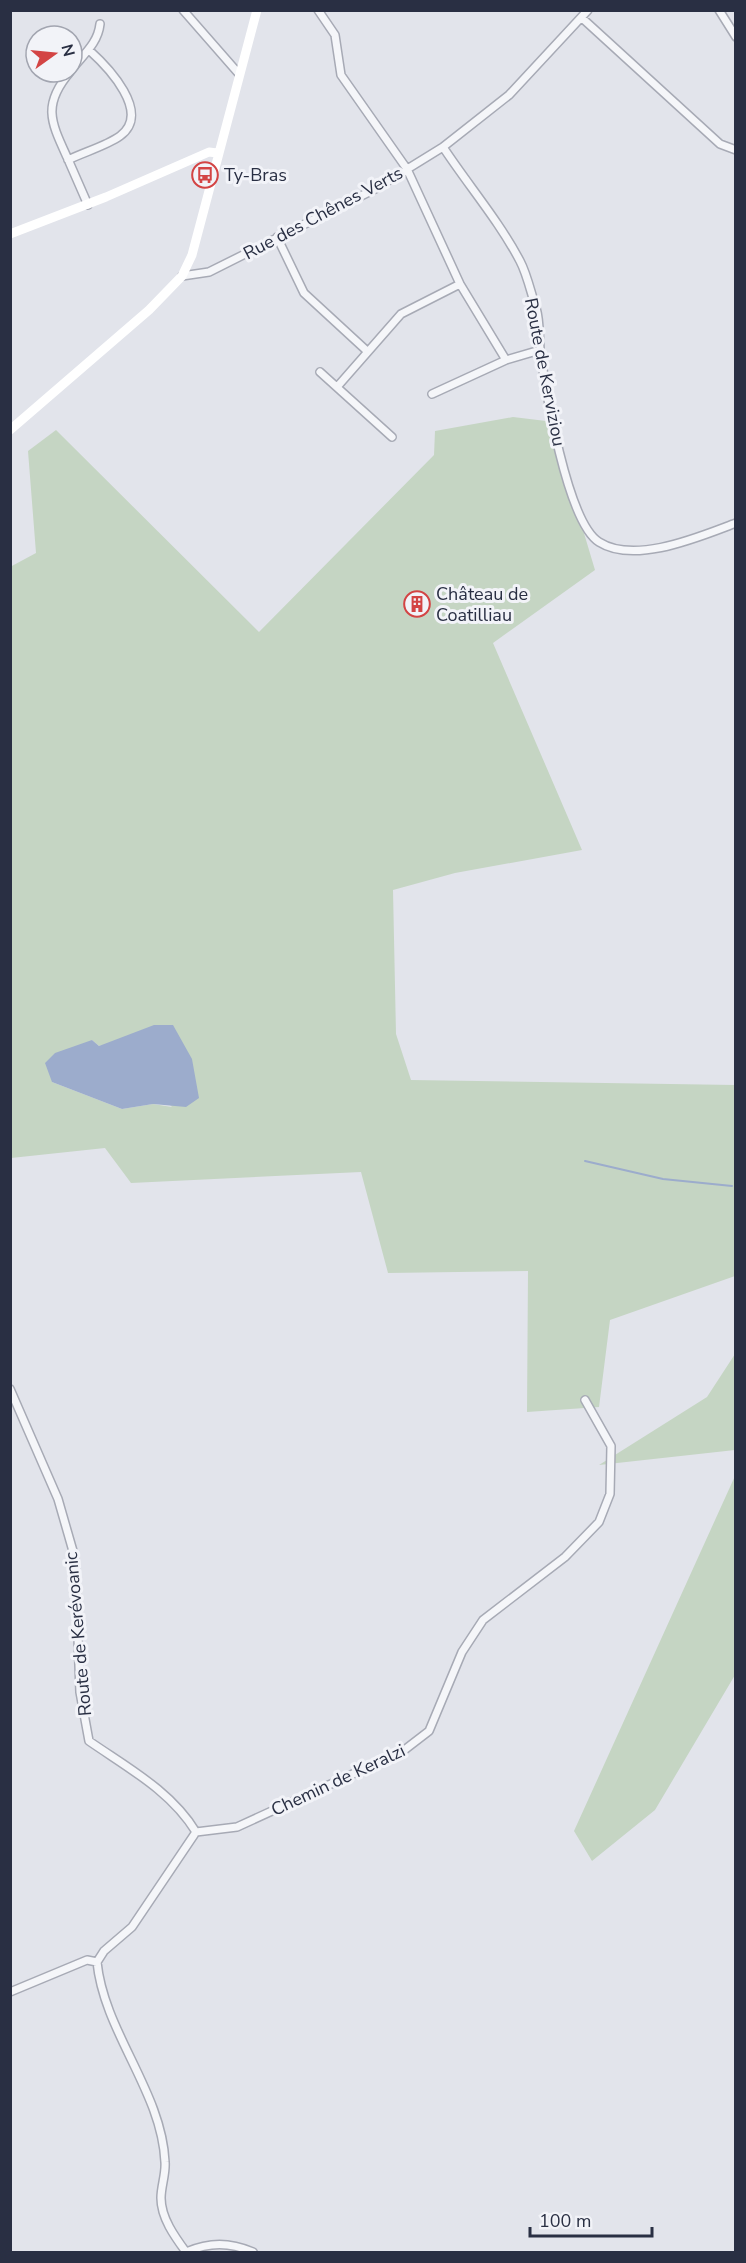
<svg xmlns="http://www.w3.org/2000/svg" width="746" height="2263" viewBox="0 0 746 2263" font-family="'Nunito Sans',sans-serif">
<rect width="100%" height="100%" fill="#e2e4eb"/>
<!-- green -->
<path fill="#c5d5c3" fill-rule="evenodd" d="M513,417L546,421L557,443L595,570L493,643L582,850L455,873L393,890L396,1034L411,1080L735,1085V1276L610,1320L599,1407L527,1412L528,1271L388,1273L361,1172L131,1183L105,1148L11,1158L10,567L36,553L28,451L56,430L259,632L434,455L435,431ZM92,1040L99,1046L110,1044L172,1107L153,1104L122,1109L52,1082Z
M735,1354V1450L599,1465L707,1397Z
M735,1476V1675L655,1810L592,1861L574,1831Z"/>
<!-- water -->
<path fill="#9caccc" d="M154,1025H173L192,1059L199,1098L186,1107L153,1104L122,1109L52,1082L45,1063L55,1053L92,1040L99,1046Z"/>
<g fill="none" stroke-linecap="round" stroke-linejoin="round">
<!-- stream -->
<path stroke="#9caccc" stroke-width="2" d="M585,1161L663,1179L732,1186"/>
<!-- street casing -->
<g stroke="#a7aab5" stroke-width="10">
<path id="street" d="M183,10L239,74
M318,10L335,35L341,75L407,169L460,284L506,360
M719,10L736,37
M582,18L720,144L736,150
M72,69C84,54 98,43 100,24
M70,72C42,105 51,122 67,157C74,173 81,189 88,205
M443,147C468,185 499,221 520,261C527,274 531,293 536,308C540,321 539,335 540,349C545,387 567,522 599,542C635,565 701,536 736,523
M68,160C84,152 106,146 120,136C152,113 108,67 89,50
M277,237L304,293L367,351
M182,276L209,272L375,189L443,147L509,95L588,10
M320,372L392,437
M337,387L401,314L460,284
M432,394L506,360L540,350
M10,1389L58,1499L75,1558L80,1692L89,1741C128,1768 171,1791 196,1832
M196,1832L237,1827L403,1751L429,1731L462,1652L483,1620L565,1557L599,1522L610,1494L611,1446L585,1400
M10,1992L87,1960L97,1962
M186,2252C175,2237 161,2218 161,2198C161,2186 166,2174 165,2162C162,2092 104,2032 97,1962L104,1951L132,1927L196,1832
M186,2252C210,2242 229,2242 253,2252"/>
</g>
<!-- street -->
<use href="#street" stroke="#f5f6f9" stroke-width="7"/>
<!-- secondary -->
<path stroke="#fff" stroke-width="9" d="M10,234L106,197L209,152L217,153
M10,430L149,310L182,276L192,255L257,10"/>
</g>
<!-- icons -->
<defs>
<g id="bus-ring" transform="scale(1.35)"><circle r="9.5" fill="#f2f3f8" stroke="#d34444" stroke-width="1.5"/><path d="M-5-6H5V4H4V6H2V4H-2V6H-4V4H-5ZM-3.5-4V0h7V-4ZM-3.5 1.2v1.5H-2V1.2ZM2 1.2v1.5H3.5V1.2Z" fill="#d34444"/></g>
<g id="building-ring" transform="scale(1.35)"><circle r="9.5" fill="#f2f3f8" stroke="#d34444" stroke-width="1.5"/><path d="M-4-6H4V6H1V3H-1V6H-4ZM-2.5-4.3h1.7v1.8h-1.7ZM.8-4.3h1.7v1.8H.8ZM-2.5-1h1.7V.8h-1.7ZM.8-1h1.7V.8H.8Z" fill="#d34444"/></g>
</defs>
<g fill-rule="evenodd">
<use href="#bus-ring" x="205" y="175"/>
<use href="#building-ring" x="417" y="604"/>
</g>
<g text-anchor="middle" stroke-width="6" stroke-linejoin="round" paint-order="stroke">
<!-- poi labels -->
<g font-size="18" fill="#292f43" stroke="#f2f3f8" text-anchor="start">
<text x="224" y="181">Ty-Bras</text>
<text x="436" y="600">Château de<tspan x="436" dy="21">Coatilliau</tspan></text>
</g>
<!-- street labels -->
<g font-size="18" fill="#292f43" stroke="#f2f3f8">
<text transform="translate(323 213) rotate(-28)" y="6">Rue des Chênes Verts</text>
<text transform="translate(545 372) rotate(79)" y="6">Route de Kerviziou</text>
<text transform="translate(78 1634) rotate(-95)" y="6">Route de Kerévoanic</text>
<text transform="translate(338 1780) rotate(-25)" y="6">Chemin de Keralzi</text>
</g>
</g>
<!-- border -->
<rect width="746" height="2263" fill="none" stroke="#292f43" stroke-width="24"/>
<!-- north arrow -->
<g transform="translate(54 54) rotate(75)"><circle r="28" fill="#f2f3f8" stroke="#a2a5b0" stroke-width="1.5"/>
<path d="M0-4.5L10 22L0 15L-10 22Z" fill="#d34444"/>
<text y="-9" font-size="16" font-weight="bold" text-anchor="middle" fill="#292f43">N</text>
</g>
<!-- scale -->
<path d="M530 2227v9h122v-9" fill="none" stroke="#292f43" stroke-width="3"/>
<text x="539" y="2227" font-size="18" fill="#292f43" stroke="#f2f3f8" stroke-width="4.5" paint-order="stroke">100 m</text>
</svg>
